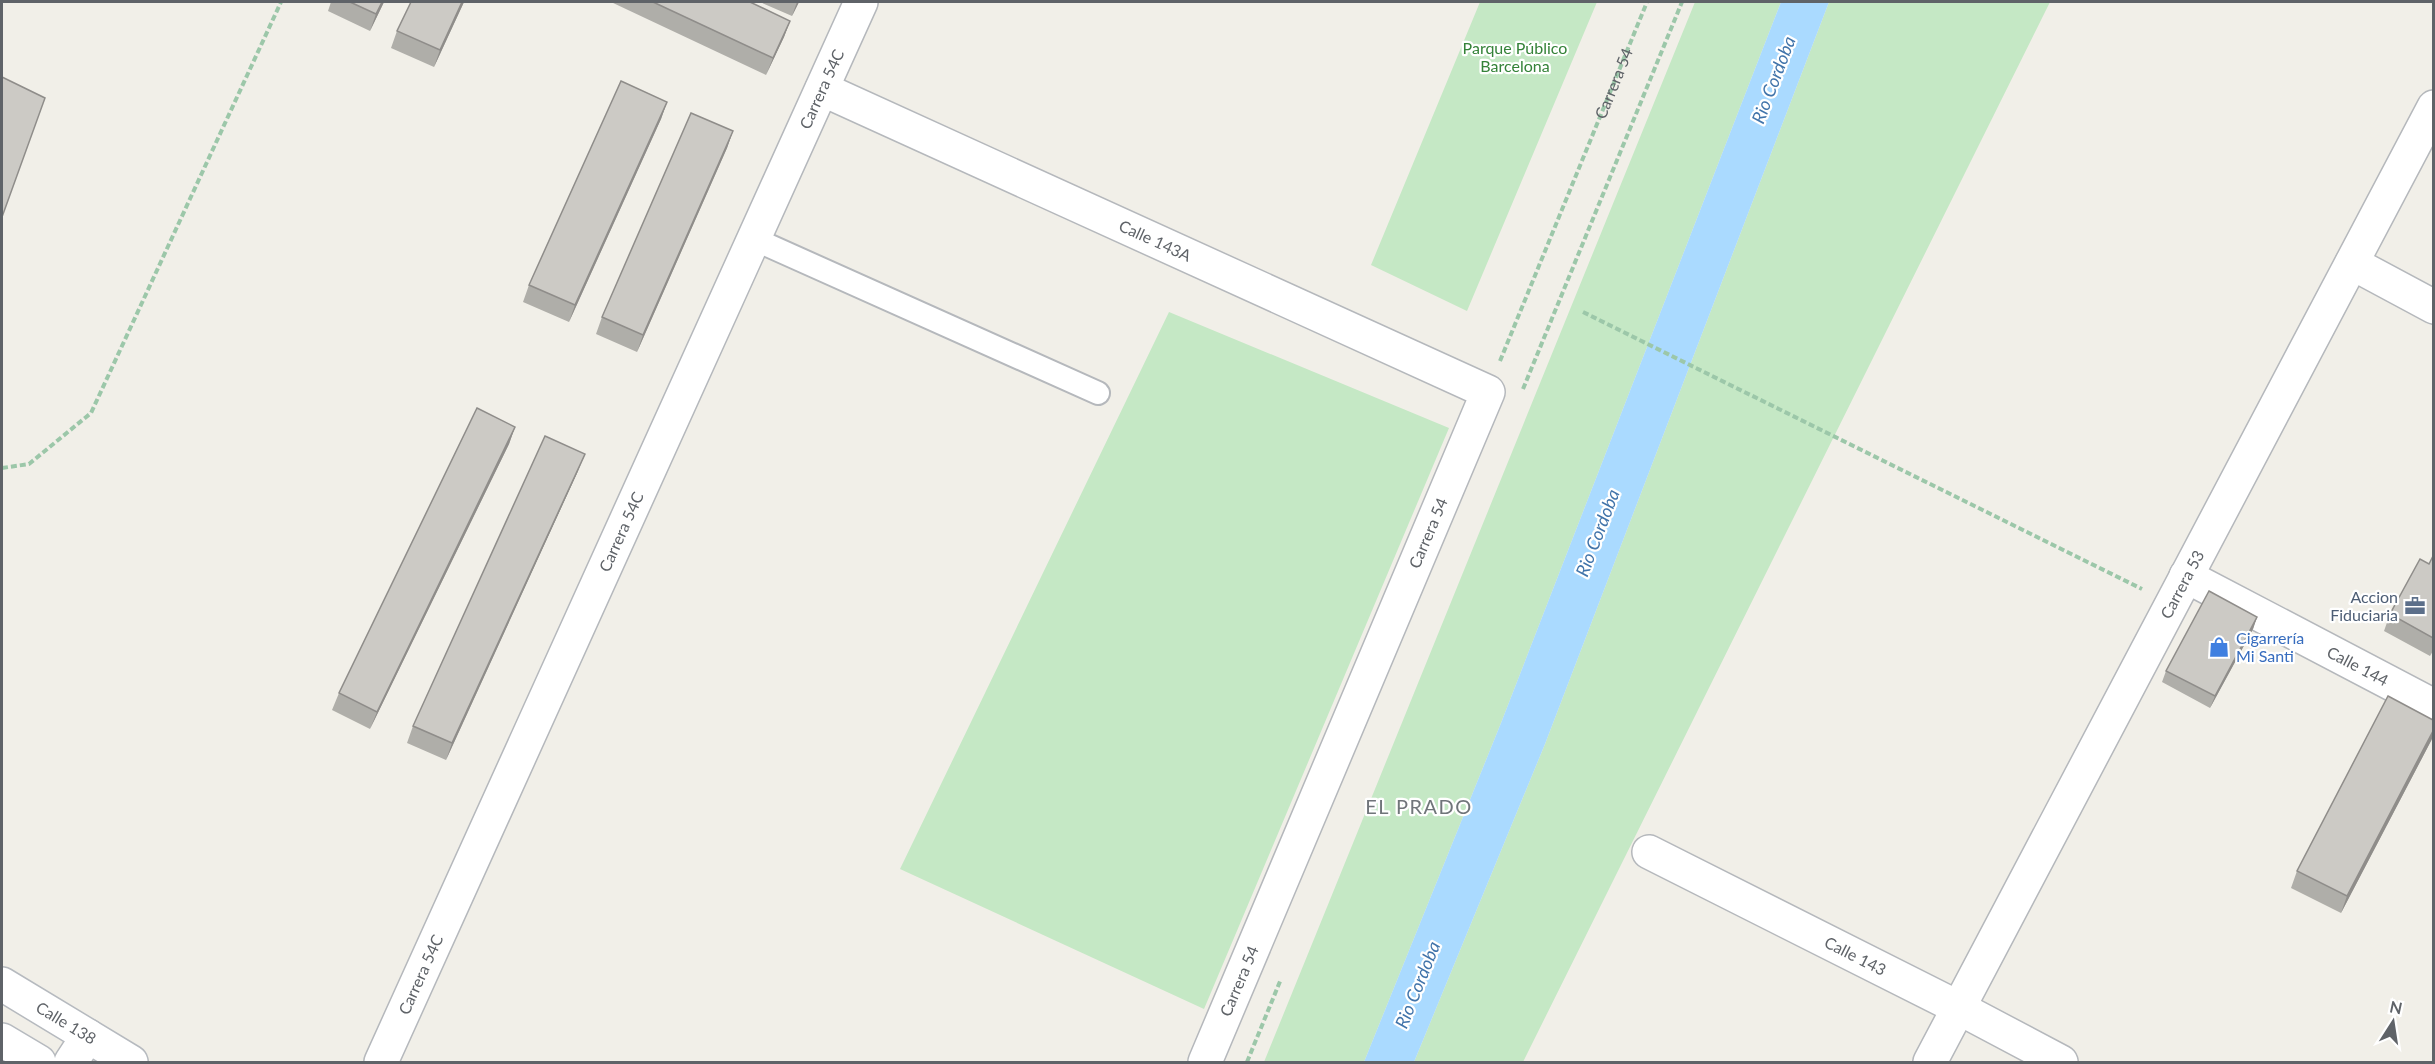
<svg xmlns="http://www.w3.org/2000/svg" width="2435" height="1064" viewBox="0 0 2435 1064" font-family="Lato,sans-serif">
<rect width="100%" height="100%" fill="#f1efe8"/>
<!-- green -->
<path fill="#c5e8c5" d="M1480,2H1597L1467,311L1371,265Z
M1695,2H1781L1501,723L1364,1062H1264Z
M1829,2H2050L1523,1062H1414L1545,744Z
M1169,312L1449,428L1204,1009L900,869Z"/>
<!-- water -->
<path fill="#aadaff" d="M1781,2H1829L1545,744L1414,1062H1364L1501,723Z"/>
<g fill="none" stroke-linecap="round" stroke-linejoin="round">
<!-- service casing -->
<g stroke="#b5b8bc" stroke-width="26">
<path id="service" d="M754,239L1098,393"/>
</g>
<!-- minor casing -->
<g stroke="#b5b8bc" stroke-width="36">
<g id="minor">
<path id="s2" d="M822,89L1488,392L1205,1062"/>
<path d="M2352,263L2434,307"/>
<path id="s3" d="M2186,576L2434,706"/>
<path id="s4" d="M1649,852L1959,1008L2061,1062"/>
<path d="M71,1062L88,1036"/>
<path id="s5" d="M381,1062L861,2"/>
<path id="s6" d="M1930,1062L2434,107"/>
</g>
</g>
<!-- secondary casing -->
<g stroke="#b6babf" stroke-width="36">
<g id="secondary">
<path id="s7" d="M2,984L131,1062"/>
<path d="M2,1040L39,1062"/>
</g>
</g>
<!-- path -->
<g stroke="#9cc7a9" stroke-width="4" stroke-dasharray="6 3" stroke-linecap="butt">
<path d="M1583,312L2142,589"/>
<path id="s1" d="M1500,361L1647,2"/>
<path d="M1523,389L1682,2"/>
<path d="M2,468L29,464L91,413L281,2"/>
<path d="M1247,1062L1281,979"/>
</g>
<!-- service -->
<use href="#service" stroke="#fff" stroke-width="22"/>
<!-- minor -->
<use href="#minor" stroke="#fff" stroke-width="33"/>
<!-- secondary -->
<use href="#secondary" stroke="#fff" stroke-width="33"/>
</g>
<!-- wall -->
<path fill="#afaea9" d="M331,2H384L370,31L328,11Z
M464,2L434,67L391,48L397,31Z
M611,2H750L790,21L784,37L766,75Z
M760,2H799L792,16Z
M667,102L661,119L569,322L523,302L529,285Z
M733,131L727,148L637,352L596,334L602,317Z
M515,427L509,444L370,729L332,710L339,693Z
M578,471L446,760L407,743L413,726Z
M2433,556V651L2430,656L2384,631L2390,614L2429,564Z
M2257,617L2253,629L2210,708L2162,682L2166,671Z
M2432,739L2341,913L2291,888L2297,871Z"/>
<!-- shaded-wall -->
<path fill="#8f8d8a" d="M382,2H384L370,31L376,14Z
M462,2H464L434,67L440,50Z
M797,2H799L792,16Z
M790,21L784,37L766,75L773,58Z
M667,102L661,119L569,322L575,305Z
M733,131L727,148L637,352L643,335Z
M515,427L509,444L370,729L377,712Z
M585,454L578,471L446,760L452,743Z
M2257,617L2253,629L2210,708L2215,696Z
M2433,731L2432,739L2341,913L2347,896Z"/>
<!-- building -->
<path fill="#cccac5" stroke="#8f8d8a" stroke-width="1.5" d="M350,2H382L376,14Z
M411,2H462L440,50L397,31Z
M653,2H750L790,21L773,58Z
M2,77L45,98L2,217Z
M621,81L667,102L575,305L529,285Z
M691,113L733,131L643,335L602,317Z
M477,408L515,427L377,712L339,693Z
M545,436L585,454L452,743L413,726Z
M2433,556V638L2390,614L2420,559L2429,564Z
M2209,591L2257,617L2215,696L2166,671Z
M2388,696L2433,720V731L2347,896L2297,871Z"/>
<!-- icons -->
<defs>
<g id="office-bare" transform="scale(1.62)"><path d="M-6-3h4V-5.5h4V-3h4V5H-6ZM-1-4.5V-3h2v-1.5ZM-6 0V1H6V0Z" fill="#5c6f8a" stroke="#fff" stroke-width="2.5" paint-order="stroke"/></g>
<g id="shop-bare" transform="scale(1.62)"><path d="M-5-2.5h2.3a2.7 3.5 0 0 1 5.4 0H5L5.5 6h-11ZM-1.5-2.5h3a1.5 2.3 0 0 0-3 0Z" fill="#3f7fe0" stroke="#fff" stroke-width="2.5" paint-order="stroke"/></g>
</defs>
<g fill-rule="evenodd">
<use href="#office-bare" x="2415" y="606"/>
<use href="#shop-bare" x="2219" y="647"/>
</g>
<g text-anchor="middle" stroke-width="4.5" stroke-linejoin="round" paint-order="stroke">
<!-- park labels -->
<g font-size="16" fill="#348238" stroke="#fff">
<text x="1515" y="54">Parque Público<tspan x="1515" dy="18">Barcelona</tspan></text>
</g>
<!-- street labels -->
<g font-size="16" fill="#5f6368" stroke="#fff">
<text dy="6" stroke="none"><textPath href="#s1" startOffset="300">Carrera 54</textPath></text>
<text dy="6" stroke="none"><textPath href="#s5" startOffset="1068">Carrera 54C</textPath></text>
<text dy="6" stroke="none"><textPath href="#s2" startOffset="366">Calle 143A</textPath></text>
<text dy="6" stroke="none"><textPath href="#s5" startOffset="582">Carrera 54C</textPath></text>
<text transform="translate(1428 533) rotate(-67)" y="6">Carrera 54</text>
<text dy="6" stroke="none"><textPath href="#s6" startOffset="540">Carrera 53</textPath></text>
<text dy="6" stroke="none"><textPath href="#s3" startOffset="194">Calle 144</textPath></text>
<text dy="6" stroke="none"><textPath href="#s4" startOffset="231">Calle 143</textPath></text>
<text dy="6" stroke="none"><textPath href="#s5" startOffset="96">Carrera 54C</textPath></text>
<text transform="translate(1239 981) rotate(-67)" y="6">Carrera 54</text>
<text dy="6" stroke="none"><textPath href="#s7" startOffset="75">Calle 138</textPath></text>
</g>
<!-- service labels -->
<g font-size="16" fill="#4e5e75" stroke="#fff" text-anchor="end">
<text x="2398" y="603">Accion<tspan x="2398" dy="18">Fiduciaria</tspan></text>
</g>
<!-- shop labels -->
<g font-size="16" fill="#366cbe" stroke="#fff" text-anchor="start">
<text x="2236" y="644">Cigarrería<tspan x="2236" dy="18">Mi Santi</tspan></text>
</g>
<!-- water labels -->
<g font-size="18" font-style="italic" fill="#4174aa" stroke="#fff">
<text transform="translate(1774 80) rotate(-69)" y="6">Rio Cordoba</text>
<text transform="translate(1598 533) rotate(-69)" y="6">Rio Cordoba</text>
<text transform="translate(1418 985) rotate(-68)" y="6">Rio Cordoba</text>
</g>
<!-- quarter labels -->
<g font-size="20" letter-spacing="1.5" fill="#70757a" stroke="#fff">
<text x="1419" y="814">EL PRADO</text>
</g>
</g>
<!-- border -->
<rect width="2435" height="1064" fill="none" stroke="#5f6368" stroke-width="6"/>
<!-- north arrow -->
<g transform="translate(2393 1022) rotate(12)" stroke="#ffffff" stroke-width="4.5" paint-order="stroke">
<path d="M0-4.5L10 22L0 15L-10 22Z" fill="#5f6368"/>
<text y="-9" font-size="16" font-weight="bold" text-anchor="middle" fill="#5f6368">N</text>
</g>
</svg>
